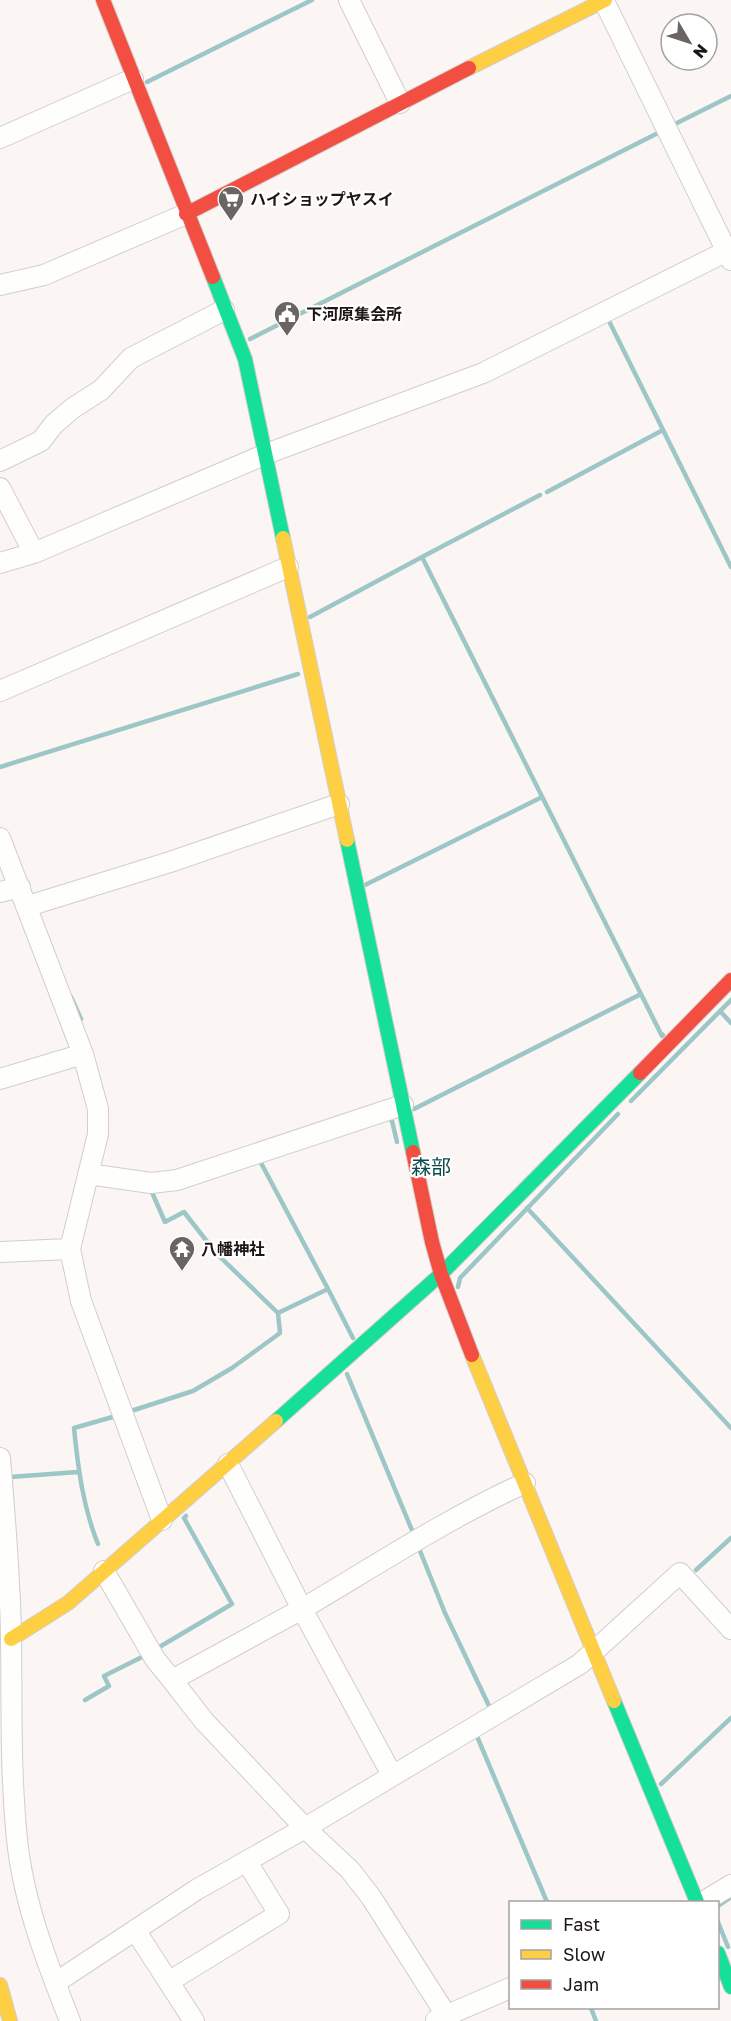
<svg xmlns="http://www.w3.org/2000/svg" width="731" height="2021" viewBox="0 0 731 2021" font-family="'Golos Text','Noto Sans JP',sans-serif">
<rect width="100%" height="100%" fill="#fbf5f4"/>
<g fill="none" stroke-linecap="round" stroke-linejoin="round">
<!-- stream -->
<path stroke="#9dc6c6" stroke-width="4.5" d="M147,82L312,0
M671,126L731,96
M609,321L731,567
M250,339L658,133
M547,492L663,430
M422,557L540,495
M310,617L422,557L662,1036L663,1035
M0,767L298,674
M365,885L542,797
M71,997L81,1019
M720,1011L731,1023
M631,1101L731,1000
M414,1109L641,994
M385,1119L389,1118L392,1121L397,1142
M151,1190L165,1222L184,1212L216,1253L278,1313
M527,1208L731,1428
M458,1287L460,1278L618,1114
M328,1289L353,1338
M347,1374L414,1535
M128,1412L193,1391L232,1368L280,1333L278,1313L328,1289L260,1161L263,1160
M10,1477L78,1472
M98,1544C83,1507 78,1468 74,1428L116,1416
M418,1546L445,1613L490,1708
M696,1570L731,1538
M156,1649L232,1604L184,1518L186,1516
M85,1700L109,1686L104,1676L146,1655
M476,1734L547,1902
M661,1784L731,1718
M718,1906L731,1897
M718,1922L728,1947
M591,2008L596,2021"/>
<!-- street casing -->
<g stroke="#d3cdcc" stroke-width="22">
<path id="street" d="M349,0L400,103
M604,1L731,260
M0,138L133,79
M0,285L44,275L186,214
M0,461L41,441L54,424L73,408L101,390L131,358L224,310
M0,488L34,553
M0,563L34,553L266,454L483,373L731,249
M0,691L288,567
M0,838L83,1054L98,1109V1134L70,1249L81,1301L162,1520
M0,892L20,887
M28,906L170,862L339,804
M0,1079L83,1054
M88,1174L151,1183L177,1180L403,1105
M0,1252L70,1249
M0,1458C5,1516 10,1576 11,1635C12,1702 10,1771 17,1839C23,1901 47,1963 70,2021
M228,1464L302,1609C375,1566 448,1518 525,1483
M104,1571L155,1659L172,1680L204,1721L305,1828L350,1870L371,1897L450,2021
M172,1680L302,1609L392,1775
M703,1902L731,1885
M135,1930L194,2021
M170,1981L279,1914L247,1862
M55,1983L196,1890L305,1828L580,1664L680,1573L731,1629
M436,2020L510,1988"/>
</g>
<!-- fast casing -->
<g stroke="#d3cdcc" stroke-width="16">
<path id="fast" d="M213,277L245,359L283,538
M347,840L413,1152
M276,1421L441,1274L640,1073
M614,1701L697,1902
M718,1953L731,1987"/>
</g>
<!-- slow casing -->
<g stroke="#d3cdcc" stroke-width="16">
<path id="slow" d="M469,68L605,0
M283,538L347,840
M472,1355L614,1701
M11,1639L68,1603L276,1421
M0,1985L10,2021"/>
</g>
<!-- jam casing -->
<g stroke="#d3cdcc" stroke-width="16">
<path id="jam" d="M103,0L213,277
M186,214L469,68
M640,1073L731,980
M413,1152L432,1242L441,1274L472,1355"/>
</g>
<!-- street -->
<use href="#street" stroke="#fefefd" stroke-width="20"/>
<!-- fast -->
<use href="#fast" stroke="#16e098" stroke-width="14"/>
<!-- slow -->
<use href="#slow" stroke="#ffcf43" stroke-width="14"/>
<!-- jam -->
<use href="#jam" stroke="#f24e42" stroke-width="14"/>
</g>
<!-- icons -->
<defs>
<g id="supermarket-pin" transform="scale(1.35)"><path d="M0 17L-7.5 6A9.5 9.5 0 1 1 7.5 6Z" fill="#6a6462" stroke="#fff"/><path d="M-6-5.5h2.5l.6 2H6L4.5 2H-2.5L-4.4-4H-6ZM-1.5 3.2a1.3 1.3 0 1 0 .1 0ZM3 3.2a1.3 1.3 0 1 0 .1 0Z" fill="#fff"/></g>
<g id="civic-pin" transform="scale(1.35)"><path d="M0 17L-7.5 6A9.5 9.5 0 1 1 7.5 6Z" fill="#6a6462" stroke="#fff"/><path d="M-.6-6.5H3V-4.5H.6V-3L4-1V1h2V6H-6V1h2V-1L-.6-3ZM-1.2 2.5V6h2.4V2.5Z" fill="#fff"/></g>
<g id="temple-pin" transform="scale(1.35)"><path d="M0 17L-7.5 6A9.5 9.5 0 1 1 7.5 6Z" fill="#6a6462" stroke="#fff"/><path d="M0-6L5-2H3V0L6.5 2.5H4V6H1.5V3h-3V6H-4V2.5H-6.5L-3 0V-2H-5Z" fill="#fff"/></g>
</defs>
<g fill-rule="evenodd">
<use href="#supermarket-pin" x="231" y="199"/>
<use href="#civic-pin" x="287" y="314"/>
<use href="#temple-pin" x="182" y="1249"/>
</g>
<g text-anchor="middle" stroke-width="4.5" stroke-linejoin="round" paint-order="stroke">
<!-- poi labels -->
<g font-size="16" font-weight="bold" fill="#1c1614" stroke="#fff" text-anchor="start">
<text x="250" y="205">ハイショップヤスイ</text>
<text x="306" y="320">下河原集会所</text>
<text x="201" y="1255">八幡神社</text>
</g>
<!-- quarter labels -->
<g font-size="20" fill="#0a4b4c" stroke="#fff">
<text x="431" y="1174">森部</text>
</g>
</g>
<!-- legend -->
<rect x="509" y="1901" width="210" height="108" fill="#ffffff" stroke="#a4a2a1" stroke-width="1.5"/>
<rect x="521" y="1920" width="30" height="9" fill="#16e098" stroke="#a4a2a1" stroke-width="1.5"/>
<text x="563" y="1931" font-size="18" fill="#1c1614">Fast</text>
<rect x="521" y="1950" width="30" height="9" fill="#ffcf43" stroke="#a4a2a1" stroke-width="1.5"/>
<text x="563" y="1961" font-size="18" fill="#1c1614">Slow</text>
<rect x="521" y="1980" width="30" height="9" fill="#f24e42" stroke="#a4a2a1" stroke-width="1.5"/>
<text x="563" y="1991" font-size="18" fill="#1c1614">Jam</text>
<!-- north arrow -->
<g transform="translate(689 42) rotate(129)"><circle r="28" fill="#ffffff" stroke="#a4a2a1" stroke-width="1.5"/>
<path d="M0-4.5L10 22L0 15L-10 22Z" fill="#6a6462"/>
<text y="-9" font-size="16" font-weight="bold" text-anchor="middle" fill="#1c1614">N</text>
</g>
</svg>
